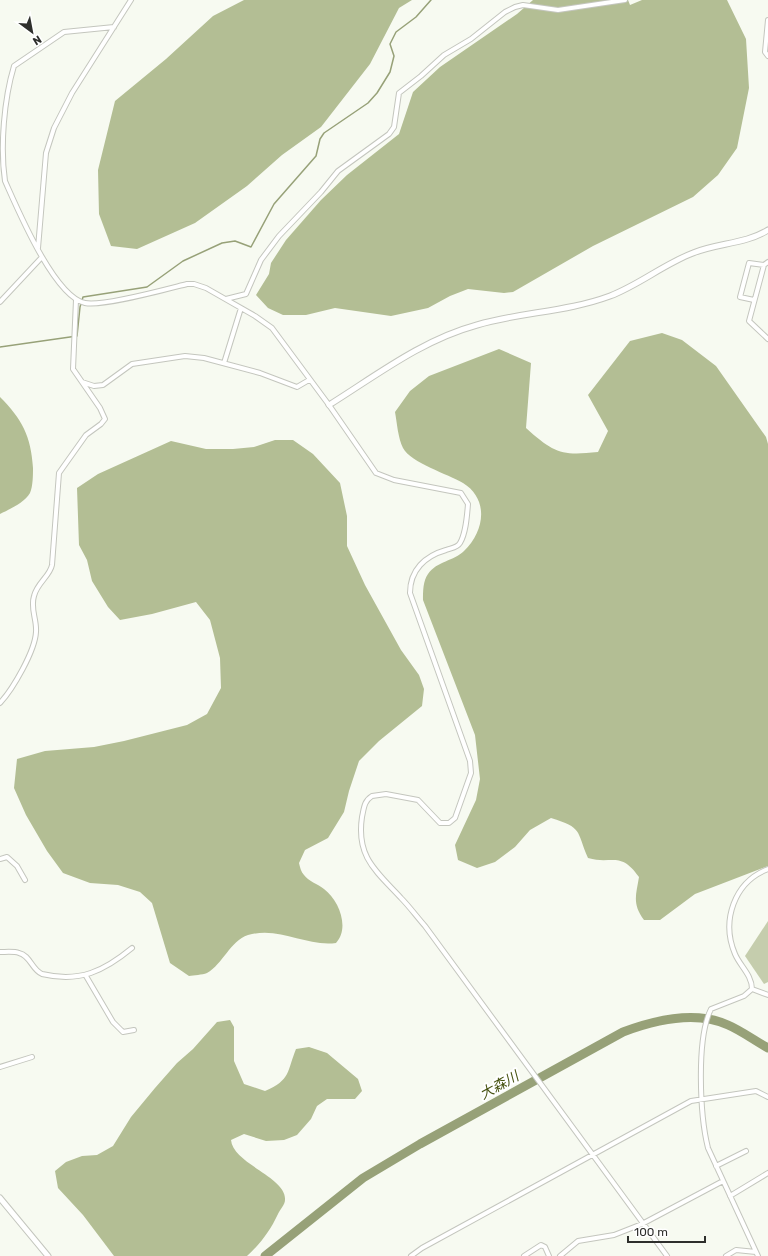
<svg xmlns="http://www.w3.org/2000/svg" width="768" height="1256" viewBox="0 0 768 1256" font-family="Rubik,'Noto Sans JP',sans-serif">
<rect width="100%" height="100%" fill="#f7faf1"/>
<!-- green -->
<path fill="#c5cdad" d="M768,921V982L764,984L745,956Z"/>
<!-- forest -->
<path fill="#b3be94" d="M244,0H412L399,8L370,64L321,127L282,155L247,186L195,223L137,249L111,246L99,214L98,170L115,101L166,59L213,16Z
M533,0H628L630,5L642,0H727L746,39L749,88L737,148L718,175L693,197L593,246L513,292L504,293L468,289L450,296L428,308L391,316L335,308L306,315H283L268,308L256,295L269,274L271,263L286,240L321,200L347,175L399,134L413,92L440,67L517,14Z
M662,333L682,340L716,366L766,437L768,444V866L695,894L660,920H644C632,904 636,895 639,877C620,850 612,865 588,858C576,830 583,828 551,818L530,830L515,847L495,862L477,868L458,860L455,845L476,800L480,779L475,735L423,600C423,591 423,581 428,574C437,561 454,561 464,551C485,531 489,499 463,483C448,474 411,463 403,448C398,438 397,423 395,412L410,391L429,376L499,349L531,363L526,428C554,453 561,456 598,452L608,431L588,395L630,341Z
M0,397C22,419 31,436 33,468C33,475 33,486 30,493C24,503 10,509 0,514Z
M275,440H293L313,454L340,483L347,516V546L365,585L401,650L419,675L424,689L422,706L379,741L359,761L349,791L344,812L328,838L305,850L299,863C300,867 301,872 304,875C308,881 318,884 324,889C339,900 350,928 336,943C306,947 280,926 248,935C230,941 223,964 207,973C202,975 194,975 189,976L170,963L152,903L140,892L118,885L90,883L63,873L47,851L26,815L14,788L17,759L45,751L94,747L124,741L187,725L207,714L221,688L220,658L210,620L196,602L152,614L120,620L108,607L92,581L87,560L79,545L77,488L98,474L171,441L206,449H233L254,447Z
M230,1020L234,1027V1061L244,1084L265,1091C291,1080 287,1071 296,1049L309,1047L327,1053L358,1079L362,1091L355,1099H327L317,1106L311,1119L297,1135L284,1140L266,1141L244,1134L231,1140C233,1164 287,1177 285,1200C285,1205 280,1209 278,1214C270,1231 261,1243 247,1256H114L83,1215L58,1188L55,1171L66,1162L82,1156L97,1155L113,1146L131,1117L155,1088L177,1063L193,1049L217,1022Z"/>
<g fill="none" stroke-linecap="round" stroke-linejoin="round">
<!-- stream -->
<path stroke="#97a178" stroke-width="1.5" d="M0,347L77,336L80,307L83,297L147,287L183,261L222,243L235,241L251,247L274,204L316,156L320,139L324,133L368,103L377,93L390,72L394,56L390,44L396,32L416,17L431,0"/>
<!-- river -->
<path stroke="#97a178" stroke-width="9" d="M265,1256L363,1178L420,1144L623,1032C655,1020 695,1010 728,1025C742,1031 755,1041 768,1048"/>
<!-- minor casing -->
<g stroke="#c4c6be" stroke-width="6">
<path id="minor" d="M768,20L765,52L768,56
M114,27L64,32L14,66C4,99 0,147 5,181C18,210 54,296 85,303C102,307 167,289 187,284H194L206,288L255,316L272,328L329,405L376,473L394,480L461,493L468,504C467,516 466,533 460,543C457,548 451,548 446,550C425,556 410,570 410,593L470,761L471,773L455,818L449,823H440L418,800L386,794L372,796C364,801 364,808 362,817C356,857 376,871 401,898C409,906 417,917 425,926L667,1256
M38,248L46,153L54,128L72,93L131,0
M768,262L764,265L749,321L768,339
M226,299L246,294L261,260L279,236L321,192L338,171L389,134L394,127L399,93L421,76L444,55L471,39L505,12L515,7L523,5L558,10L625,0
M754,300L740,297L749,263L764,265
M0,302L42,257
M224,363L241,308
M82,382L94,386L103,385L132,364L185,356L204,358L260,373L297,387L309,380
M0,703C13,689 35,651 36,632C37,619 30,609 34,596C37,583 50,576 52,565L59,473L86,435L101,424L105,419L100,408L73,369L76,300
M0,859L7,857L17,866L25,880
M0,952C6,952 14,951 19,953C30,955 32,970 42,974C80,983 104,971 132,948
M86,976L113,1022L123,1032L134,1030
M752,989L768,995
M0,1067L32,1057
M716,1166L746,1151
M730,1196L768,1173
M411,1256L422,1248L691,1101L756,1091L768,1097
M524,1256L541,1245L545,1247L549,1256
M560,1256L578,1241L614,1235L642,1224L723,1181
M726,1256L736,1250L756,1252
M758,1256L708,1148C700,1116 696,1039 711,1009L744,996L752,989C752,975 740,966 735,954C721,921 734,882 768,869"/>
</g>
<!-- tertiary casing -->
<g stroke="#c4c6be" stroke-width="7">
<path id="tertiary" d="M329,405C377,375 422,340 477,325C521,312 567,312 610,296C639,285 664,264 693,253C717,243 746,244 768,230
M0,1198L48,1256"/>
</g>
<!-- minor -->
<use href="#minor" stroke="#fff" stroke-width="4"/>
<!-- tertiary -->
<use href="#tertiary" stroke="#fff" stroke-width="5"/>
</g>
<g text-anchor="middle" stroke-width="4" stroke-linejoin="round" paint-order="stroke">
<!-- water labels -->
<g font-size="14" font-style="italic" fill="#485413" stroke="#fff">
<text transform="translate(499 1085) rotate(-29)" y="5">大森川</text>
</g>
</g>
<!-- north arrow -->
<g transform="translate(32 32) rotate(148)" stroke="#ffffff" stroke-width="3" paint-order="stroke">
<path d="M0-3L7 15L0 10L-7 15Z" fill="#2e2f2c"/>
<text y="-6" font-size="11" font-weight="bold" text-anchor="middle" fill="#2e2f2c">N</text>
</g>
<!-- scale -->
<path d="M628 1236v6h77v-6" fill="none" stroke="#2e2f2c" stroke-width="2"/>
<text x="634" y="1236" font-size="12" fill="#2e2f2c" stroke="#ffffff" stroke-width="3" paint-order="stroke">100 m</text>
</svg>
